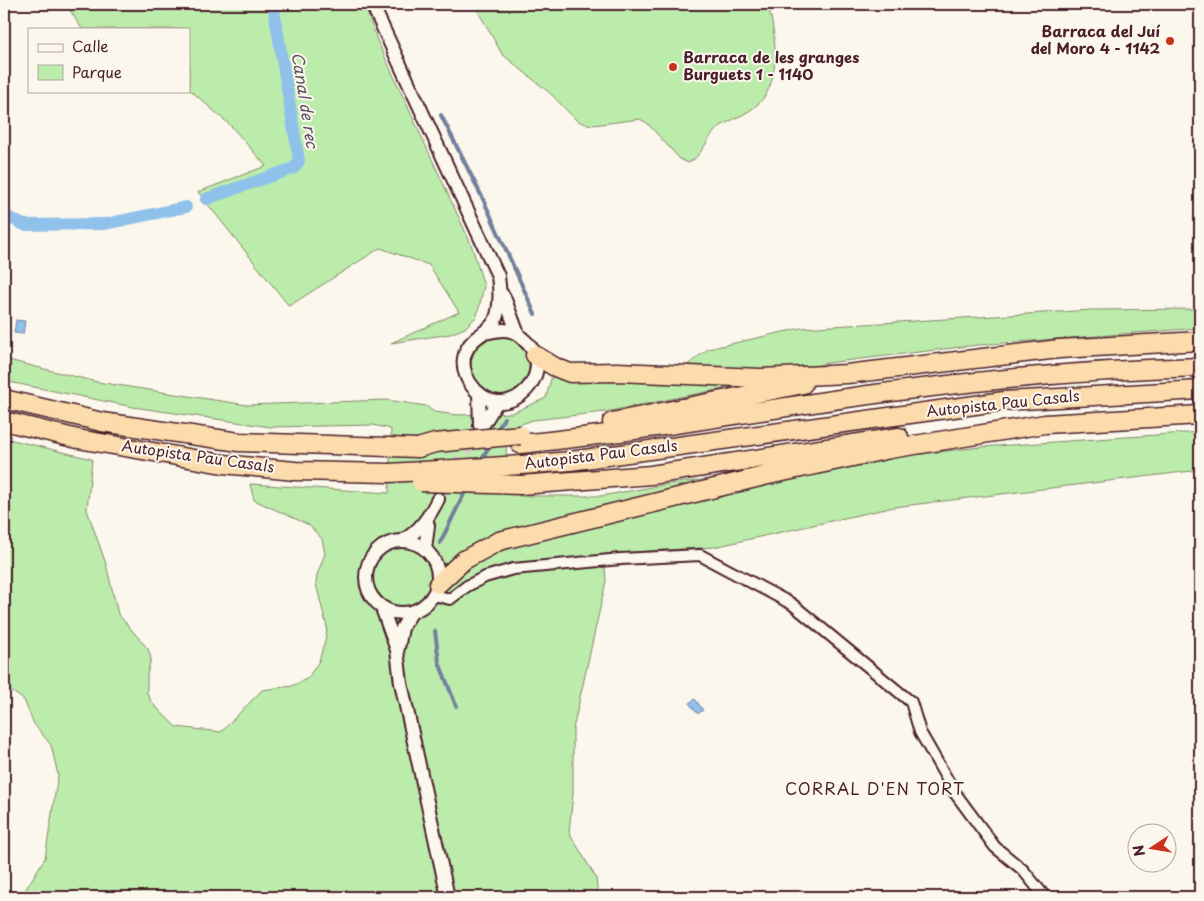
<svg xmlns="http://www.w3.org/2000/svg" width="1204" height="901" viewBox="0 0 1204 901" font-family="'Playpen Sans',sans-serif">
<rect width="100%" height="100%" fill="#fbf7ec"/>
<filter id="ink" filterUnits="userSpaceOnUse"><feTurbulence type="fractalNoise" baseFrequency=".02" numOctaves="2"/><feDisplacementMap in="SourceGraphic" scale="10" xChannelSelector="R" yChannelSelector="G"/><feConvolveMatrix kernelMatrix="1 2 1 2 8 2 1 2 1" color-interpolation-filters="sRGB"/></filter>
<g filter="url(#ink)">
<!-- green -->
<path fill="#bcecab" stroke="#83866b" d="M66,4H364L377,40L471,244L484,286L477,316L465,328L450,334L391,343L459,312L429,265L380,248L289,306L198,192L266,166L231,126L189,89V29H82Z
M474,4H768C775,32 783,81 758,104C747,115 731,119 718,128C706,138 703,156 688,163L680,159L647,123L640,119L593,125L582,123L575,119L551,94L502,54Z
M1200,309V328L978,345L827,363L736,386L605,412L533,420L518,425L507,441L506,454L519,496H601L669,484L981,447L1200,432V470L894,507L714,547L604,554L606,581L573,729V794L569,832L596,878L598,897H252L226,892L220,897H21L45,858L58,775L51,745L34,724L24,700L4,686V438L92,459L87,510L106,564L118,614L148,649L151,658L147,675V693L152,703L176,727L221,732L262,690L292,686L308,678L319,661L326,637L327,627L316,584L317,575L325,554L322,539L309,525L254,500L250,484L389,493L391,429L373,425L271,427L133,407L4,381V359L97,382L247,405L387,400L426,406L434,412L457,415L512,413L546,398L552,375L667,381L708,349L801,328L1091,310Z
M471 366a29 29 0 1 1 58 0a29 29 0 1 1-58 0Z"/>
<!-- water -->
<path fill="#8fc1eb" stroke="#73809e" d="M16,320L25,321L23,334L14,333Z
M695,699L703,710L698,714L689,703Z"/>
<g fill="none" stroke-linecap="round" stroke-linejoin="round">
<!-- stream -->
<path stroke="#73809e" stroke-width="4" d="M441,115L483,199L535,314
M497,431L504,418
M481,462L490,444
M440,543L467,488
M435,631L439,662L456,706"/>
<!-- canal -->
<path stroke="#8fc1eb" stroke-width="12" d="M206,199L294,168L299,161L273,4
M4,215L24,225L105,224L186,207"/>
<!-- tertiary-tunnel -->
<path stroke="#d8ccc5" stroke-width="12" stroke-dasharray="12 6" stroke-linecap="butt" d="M438,499L475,434"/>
<!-- minor casing -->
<g stroke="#4a1f2b" stroke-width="14">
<path id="minor" d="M434,595L450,599L467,586L485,577L513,569L621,559L700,555L792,604L911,702L920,732L955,793L995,847L1023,870L1045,897"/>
</g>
<!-- tertiary casing -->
<g stroke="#4a1f2b" stroke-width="16">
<path id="tertiary" d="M372,4L498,276C500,290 501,307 495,321C490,330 480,334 473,341C453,361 468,391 490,400C515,410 545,380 535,354C532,348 528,343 523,339C518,333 511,330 503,330C497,330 490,332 484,333
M501,293L504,297L518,334
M479,394L480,425
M480,425L484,423L497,402
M366 577a36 36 0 1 1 72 0a36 36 0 1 1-72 0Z
M402,541C420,531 429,517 438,499
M425,549L428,526L427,522
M382,608L397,650L401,683L448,897
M398,648L402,628L411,613"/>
</g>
<!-- motorway casing -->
<g stroke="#4a1f2b" stroke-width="21">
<path id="motorway" d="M535,355L555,367L570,373L617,372L761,378L847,374L1059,349L1200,341
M4,399L102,422L239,442L418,448
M4,421L78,439L223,464L295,471L389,473
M612,422L803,384
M520,444C636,433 752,411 868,395C978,380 1090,370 1200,367
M522,465L570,461L1004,401L1200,390
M521,485L651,475L899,437
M438,584L464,560L499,541L764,476L890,449L1045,424L1200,415"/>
</g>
<!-- minor -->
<use href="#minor" stroke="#fbf7ec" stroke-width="10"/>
<!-- tertiary -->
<use href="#tertiary" stroke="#fbf7ec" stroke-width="12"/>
<!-- motorway -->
<use href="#motorway" stroke="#fcdcac" stroke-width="18"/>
<!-- motorway-bridge casing -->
<g stroke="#4a1f2b" stroke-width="21" stroke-linecap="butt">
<path id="motorway-bridge" d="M418,448L435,443L520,435
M389,473L522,465
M421,482L521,485"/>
</g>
<!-- motorway-bridge -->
<use href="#motorway-bridge" stroke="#fcdcac" stroke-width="18"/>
</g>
</g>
<!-- markers -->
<g fill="#c8321e" stroke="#fbf7ec" stroke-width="2">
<circle cx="1170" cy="41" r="5"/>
<circle cx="673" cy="67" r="5"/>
</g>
<g text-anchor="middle" stroke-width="4" stroke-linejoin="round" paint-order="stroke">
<!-- poi labels -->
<g font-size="15" font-weight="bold" fill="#4a1f2b" stroke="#fbf7ec" text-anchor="end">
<text x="1160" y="37">Barraca del Juí<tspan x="1160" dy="17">del Moro 4 - 1142</tspan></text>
<text x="683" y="63" text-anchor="start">Barraca de les granges<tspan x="683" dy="17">Burguets 1 - 1140</tspan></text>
</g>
<!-- street labels -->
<g font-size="15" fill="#4a1f2b" stroke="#fbf7ec">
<text transform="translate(1003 404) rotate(-6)" y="5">Autopista Pau Casals</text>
<text transform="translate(601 455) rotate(-7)" y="5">Autopista Pau Casals</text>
<text transform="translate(198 457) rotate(8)" y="5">Autopista Pau Casals</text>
</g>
<!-- water labels -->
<g font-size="16" font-style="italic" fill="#5f5065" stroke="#fbf7ec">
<text transform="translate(305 100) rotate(81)" y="6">Canal de rec</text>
</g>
<!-- neighbourhood labels -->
<g font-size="16" letter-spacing="1" fill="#4a1f2b" stroke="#fbf7ec">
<text x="875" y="795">CORRAL D'EN TORT</text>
</g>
</g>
<!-- margin -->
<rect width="1204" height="901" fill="none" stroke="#fbf7ec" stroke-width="20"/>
<rect x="10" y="10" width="1184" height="881" fill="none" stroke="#4a1f2b" stroke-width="2" filter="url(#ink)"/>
<!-- legend -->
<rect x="28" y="28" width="162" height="65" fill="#fbf7ec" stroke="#b4a19f"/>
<rect x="38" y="44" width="25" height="8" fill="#fbf7ec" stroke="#b4a19f"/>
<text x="72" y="52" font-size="15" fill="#4a1f2b">Calle</text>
<rect x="38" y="65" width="25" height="15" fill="#bcecab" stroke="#b4a19f"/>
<text x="72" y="78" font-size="15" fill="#4a1f2b">Parque</text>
<!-- north arrow -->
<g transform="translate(1152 848) rotate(258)"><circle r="24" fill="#fbf7ec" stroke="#b4a19f"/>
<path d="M0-4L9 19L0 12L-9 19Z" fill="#c8321e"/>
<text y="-8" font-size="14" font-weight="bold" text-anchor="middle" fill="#4a1f2b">N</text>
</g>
</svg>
